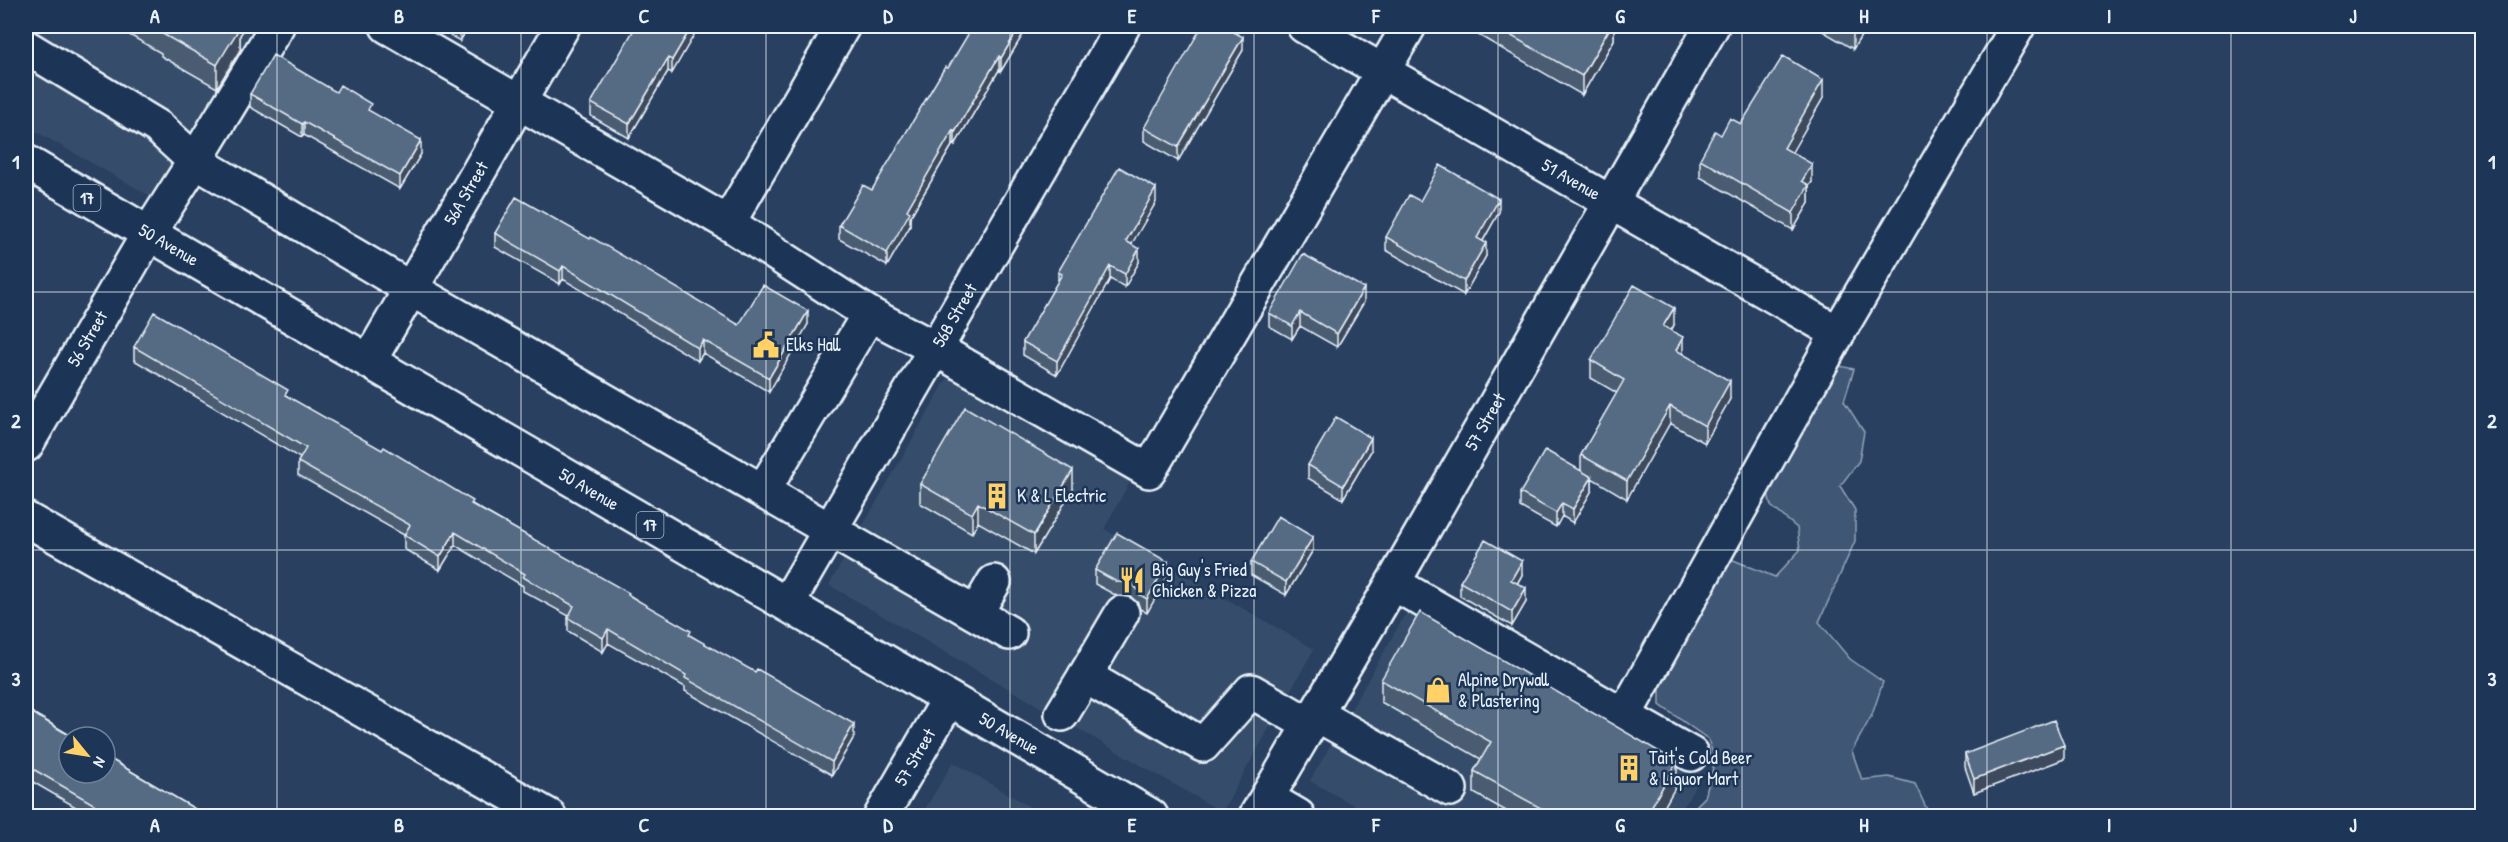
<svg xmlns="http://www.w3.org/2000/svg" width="2508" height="842" viewBox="0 0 2508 842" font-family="'Patrick Hand',sans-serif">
<rect width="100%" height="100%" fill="#294061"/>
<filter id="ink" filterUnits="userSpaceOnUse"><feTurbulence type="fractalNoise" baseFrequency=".0167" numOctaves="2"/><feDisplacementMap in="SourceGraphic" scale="12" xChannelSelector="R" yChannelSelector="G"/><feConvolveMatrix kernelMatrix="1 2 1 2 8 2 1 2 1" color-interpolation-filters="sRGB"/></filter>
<g filter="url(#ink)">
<!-- built -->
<path fill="#364d6b" d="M26,26H261L159,201L26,126Z
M952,370L1134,474L1104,529L1314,649L1222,812L829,585Z
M1409,608L1703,774L1678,816H1373L1310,781Z
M953,762L1046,816H921Z"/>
<!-- green -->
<path fill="#415774" stroke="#94a4b6" stroke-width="1.5" d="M1835,365L1854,369L1844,401L1864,432L1859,461L1840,486L1855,510V541L1819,622L1850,659L1883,682L1872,715L1852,751L1862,780L1889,777L1915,784L1930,816H1686L1705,797L1715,760L1708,739L1660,705V679L1726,557L1775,577L1800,550L1797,528L1771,506L1766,484Z"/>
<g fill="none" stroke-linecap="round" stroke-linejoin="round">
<!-- minor casing -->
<g stroke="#e8f1f8" stroke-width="38">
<g id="minor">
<path d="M387,26L728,223"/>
<path d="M843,26L728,223L869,314L936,349L1149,471L1409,26"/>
<path id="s1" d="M1304,26L1838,333"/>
<path d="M26,47L158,127L195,161L277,26"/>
<path id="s2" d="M369,361L563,26"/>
<path id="s3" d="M26,445L149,233L195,161L411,289L1009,633"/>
<path d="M763,491L869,314"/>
<path d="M26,519L549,816"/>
<path d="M1393,583L1624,716L1838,333L2018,26"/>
<path id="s4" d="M787,604L1123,26"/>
<path d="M976,613L994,582"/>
<path d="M1122,613L1085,676L1203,745L1251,691L1310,725"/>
<path d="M1062,714L1085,676"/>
<path d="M1316,714L1450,789"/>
<path d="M1624,716L1691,754"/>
<path d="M1267,798L1298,816"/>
<path id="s5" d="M881,816L949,699"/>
<path id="s6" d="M1256,816L1393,583L1712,26"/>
</g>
</g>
<!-- major casing -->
<g stroke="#e8f1f8" stroke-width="38">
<g id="major">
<path id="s7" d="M26,162L1151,816"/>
</g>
</g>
<!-- minor -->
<use href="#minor" stroke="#1d3557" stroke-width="33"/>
<!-- major -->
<use href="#major" stroke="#1d3557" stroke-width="33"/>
</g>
<!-- wall -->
<path fill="#495b71" stroke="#e8f1f8" stroke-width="1.5" d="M114,26H246L240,35V50L217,88L161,56V53Z
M433,26H469L460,41Z
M699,26L672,73L668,71L629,138L591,116V103Z
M1028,26L1001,71L999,70L955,145L953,144L910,217V226L887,266L839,239V225L872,190L948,68Z
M1468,26H1614V40L1582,95L1468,29Z
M1814,26H1867L1853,49Z
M1243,50L1178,161L1144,141V128Z
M250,94L371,112L421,154L400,189L304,135L302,137L250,107Z
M1823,98L1791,153L1812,182L1809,186V203L1793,230L1700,177V159L1721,135L1741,124Z
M1156,202L1131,244L1139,262L1125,287L1110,279L1057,375L1023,355V342L1058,281V272Z
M1499,212L1483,241L1486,256L1464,295L1386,250V237Z
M495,233L739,325L808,324L769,392L703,353L698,361L563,279L560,284L495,247Z
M1364,302L1337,347L1300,326L1292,339L1269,326V313Z
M1674,325L1671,331L1683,354L1730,399L1705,443L1670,423L1627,499L1592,478V490L1573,523L1562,516L1556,527L1520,507V493L1581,470V455L1617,393L1591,378V360Z
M134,347L288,397L629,595L691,636L854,737L832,775L685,691V687L608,643L603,652L568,631V618L569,616L523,591V586L455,545L440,570L404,549V535L298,475V462L300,458L134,360Z
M1371,451L1343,499L1308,478V465Z
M920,484L1073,489L1034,554L978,522L972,533L920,503Z
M1313,550L1286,595L1251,575V562Z
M1095,570L1168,575L1147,613L1140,609L1138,603L1131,597L1117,596L1095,584Z
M1522,575L1517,584L1526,602L1512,626L1460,596V582Z
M1381,680L1677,784L1659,816H1515L1474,793V771L1481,759L1381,702Z
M26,709L207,816H91L26,778Z
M1965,754L2064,759L1974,793L1965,767Z"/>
<!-- shaded-wall -->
<path fill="#3c4a5c" stroke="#e8f1f8" stroke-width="1.5" d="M234,26H246L240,35V50L217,88V65Z
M461,26H469L460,41V28Z
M692,26H699L672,73V60Z
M1020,26H1028L1001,71V58Z
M1611,26H1614V40L1582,95V76Z
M1857,26H1867L1853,49V32Z
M1243,37V50L1178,161V147Z
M999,56V70L955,145V132Z
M668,58V71L629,138V124Z
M1823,80V98L1784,166V148Z
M304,122V135L302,137V124Z
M953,130V144L910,217V226L887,266V253L907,210Z
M421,140V154L400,189V176Z
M1812,164V182L1809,186V203L1793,230V213L1802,181Z
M1156,188V202L1126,254V241Z
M1499,199V212L1477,251V238Z
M1486,243V256L1464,295V281Z
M1139,249V262L1125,287V274Z
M34,256V269L26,283V269Z
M563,266V279L560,284V271Z
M1110,266V279L1057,375V361Z
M1364,288V302L1337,347V334Z
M1674,308V325L1663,344V326Z
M808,311V324L769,392V378Z
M1300,312V326L1292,339V326Z
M1683,337V355L1676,350Z
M703,340V353L698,361V348Z
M1730,381V399L1705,443V426Z
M1670,406V423L1627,499V481Z
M1371,438V451L1343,499V486Z
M1073,470V489L1034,554V535Z
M1592,477V490L1573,523V509Z
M978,503V522L972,533V514Z
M1562,503V516L1556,527V513Z
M455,532V545L440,570V557Z
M1313,537V550L1286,595V582Z
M1522,561V575L1511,594V580Z
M1168,562V575L1147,613V599Z
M1526,588V602L1512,626V612Z
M608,629V643L603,652V638Z
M854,724V737L832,775V762Z
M2064,745V759L1974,793V779Z
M1677,762V784L1659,816H1646Z"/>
<!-- building -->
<path fill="#556a83" stroke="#e8f1f8" stroke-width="1.5" d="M154,26H238L240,27L217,65L161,33L163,31Z
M636,26H692L672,60L668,58L629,124L591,103Z
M973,26H1020L1001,58L999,56L955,132L953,130L907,210L910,212L887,253L839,225L863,185L872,190L945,67L948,68Z
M1202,26H1223L1243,37L1178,147L1144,128Z
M1494,26H1611L1582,76Z
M1843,26H1857L1853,32Z
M273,55L336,92L340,85L371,104L368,110L421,140L400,176L304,122L302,124L250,94Z
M1783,56L1823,80L1784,148L1812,164L1802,181L1809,185L1793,213L1700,159L1715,131L1721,135L1730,118L1741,124Z
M1440,165L1499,199L1477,238L1486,243L1464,281L1386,237L1409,195L1420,201Z
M1119,167L1156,188L1126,241L1139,249L1125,274L1110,266L1057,361L1023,342L1062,274L1058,272Z
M516,197L590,239L591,237L739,325L763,285L808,311L769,378L703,340L698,348L563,266L560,271L495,233Z
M26,251L34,256L26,269Z
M1303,254L1364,288L1337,334L1300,312L1292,326L1269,313Z
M1634,285L1674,308L1663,326L1683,337L1676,350L1730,381L1705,426L1670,406L1627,481L1581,455L1624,380L1591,360Z
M154,312L288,390L285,395L382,450L384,447L473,501L471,504L629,593L628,595L691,631L689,635L755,672L757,669L854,724L832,762L685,678L686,675L608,629L603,638L568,618L574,606L523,577L525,574L455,532L440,557L404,535L410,525L298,462L306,448L134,347Z
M965,407L1073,470L1034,535L978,503L972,514L920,484Z
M1336,417L1371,438L1343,486L1308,465Z
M1545,450L1592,477L1573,509L1562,503L1556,513L1520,493Z
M1278,516L1313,537L1286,582L1251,562Z
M1117,533L1168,562L1147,599L1140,595L1138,590L1131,583L1117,582L1095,570Z
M1485,540L1522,561L1511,580L1526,588L1512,612L1460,582Z
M1420,612L1677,762L1646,816H1555L1474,771L1491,742L1381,680Z
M26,709L72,737H69V773H105V756L207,816H114L26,765Z
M2054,720L2064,745L1974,779L1965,754Z"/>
</g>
<!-- grid -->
<path fill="none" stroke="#e8f1f8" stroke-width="1.5" stroke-opacity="0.55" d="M277,26V816M521,26V816M766,26V816M1010,26V816M1254,26V816M1498,26V816M1742,26V816M1987,26V816M2231,26V816M26,292H2482M26,550H2482"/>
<!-- icons -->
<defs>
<g id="civic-bare" transform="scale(2.07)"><path d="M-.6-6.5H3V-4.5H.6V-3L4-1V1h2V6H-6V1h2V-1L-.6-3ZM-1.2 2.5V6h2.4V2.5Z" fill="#ffd166" stroke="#1d3557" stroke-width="2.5" paint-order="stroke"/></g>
<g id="building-bare" transform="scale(2.07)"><path d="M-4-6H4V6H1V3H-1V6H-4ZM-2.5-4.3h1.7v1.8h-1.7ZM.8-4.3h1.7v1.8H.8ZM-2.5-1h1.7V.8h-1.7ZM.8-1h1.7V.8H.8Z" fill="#ffd166" stroke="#1d3557" stroke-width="2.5" paint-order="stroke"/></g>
<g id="restaurant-bare" transform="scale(2.07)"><path d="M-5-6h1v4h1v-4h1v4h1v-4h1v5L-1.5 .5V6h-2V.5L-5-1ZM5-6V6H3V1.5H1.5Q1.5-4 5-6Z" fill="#ffd166" stroke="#1d3557" stroke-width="2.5" paint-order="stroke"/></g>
<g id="shop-bare" transform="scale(2.07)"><path d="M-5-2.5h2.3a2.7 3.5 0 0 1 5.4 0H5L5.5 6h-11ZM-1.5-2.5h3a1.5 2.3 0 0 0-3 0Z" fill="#ffd166" stroke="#1d3557" stroke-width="2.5" paint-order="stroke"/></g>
</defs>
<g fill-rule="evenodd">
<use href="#civic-bare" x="766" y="345"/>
<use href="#building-bare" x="997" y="496"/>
<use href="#restaurant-bare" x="1132" y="580"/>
<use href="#shop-bare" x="1438" y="690"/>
<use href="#building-bare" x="1629" y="768"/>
</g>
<g text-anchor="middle" stroke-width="5" stroke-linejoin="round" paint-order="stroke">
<!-- shield labels -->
<g fill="#1d3557" stroke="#abb9c8" stroke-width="1.5">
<rect x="73.5" y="185" width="27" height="26" rx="4.5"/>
<rect x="636.5" y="512" width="27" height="26" rx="4.5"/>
</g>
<g font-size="16" font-weight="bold" fill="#e8f1f8">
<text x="87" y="204">17</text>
<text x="650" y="531">17</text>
</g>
<!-- street labels -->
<g font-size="18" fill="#e8f1f8" stroke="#1d3557">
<text dy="6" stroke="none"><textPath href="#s1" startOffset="308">51 Avenue</textPath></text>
<text dy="6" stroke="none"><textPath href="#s2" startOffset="194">56A Street</textPath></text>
<text dy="6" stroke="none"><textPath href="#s7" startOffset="165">50 Avenue</textPath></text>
<text dy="6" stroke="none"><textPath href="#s4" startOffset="334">56B Street</textPath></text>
<text dy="6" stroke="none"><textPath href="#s3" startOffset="123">56 Street</textPath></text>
<text dy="6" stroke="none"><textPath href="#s6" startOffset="456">57 Street</textPath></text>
<text dy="6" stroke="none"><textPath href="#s7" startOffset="651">50 Avenue</textPath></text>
<text dy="6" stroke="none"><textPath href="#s7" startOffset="1137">50 Avenue</textPath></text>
<text dy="6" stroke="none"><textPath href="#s5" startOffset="68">57 Street</textPath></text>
</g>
<!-- poi labels -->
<g font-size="18" fill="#e8f1f8" stroke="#1d3557" text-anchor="start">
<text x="786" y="351">Elks Hall</text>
<text x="1017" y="502">K &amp; L Electric</text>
<text x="1152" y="576">Big Guy's Fried<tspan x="1152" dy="21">Chicken &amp; Pizza</tspan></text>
<text x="1458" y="686">Alpine Drywall<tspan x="1458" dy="21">&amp; Plastering</tspan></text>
<text x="1649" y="764">Tait's Cold Beer<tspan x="1649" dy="21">&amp; Liquor Mart</tspan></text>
</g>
</g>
<!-- margin -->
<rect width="2508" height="842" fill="none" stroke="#1d3557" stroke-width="66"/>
<!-- north arrow -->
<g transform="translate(87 755) rotate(120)"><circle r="28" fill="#1d3557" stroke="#6e8097" stroke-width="1.5"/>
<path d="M0-4.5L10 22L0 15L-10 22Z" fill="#ffd166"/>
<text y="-9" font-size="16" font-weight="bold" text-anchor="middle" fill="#e8f1f8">N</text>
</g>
<rect x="33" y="33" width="2442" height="776" fill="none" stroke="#e8f1f8" stroke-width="2"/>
<g font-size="20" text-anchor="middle" font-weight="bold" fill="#e8f1f8">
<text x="155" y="23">A</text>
<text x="399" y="23">B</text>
<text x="644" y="23">C</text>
<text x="888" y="23">D</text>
<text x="1132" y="23">E</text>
<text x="1376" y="23">F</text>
<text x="1620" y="23">G</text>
<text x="1864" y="23">H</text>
<text x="2109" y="23">I</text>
<text x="2353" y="23">J</text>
<text x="16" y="169">1</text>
<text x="2492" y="169">1</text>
<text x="16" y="428">2</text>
<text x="2492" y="428">2</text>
<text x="16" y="686">3</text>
<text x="2492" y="686">3</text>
<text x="155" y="832">A</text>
<text x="399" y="832">B</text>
<text x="644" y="832">C</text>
<text x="888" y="832">D</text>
<text x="1132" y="832">E</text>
<text x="1376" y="832">F</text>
<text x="1620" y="832">G</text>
<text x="1864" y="832">H</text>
<text x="2109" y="832">I</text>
<text x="2353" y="832">J</text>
</g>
</svg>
